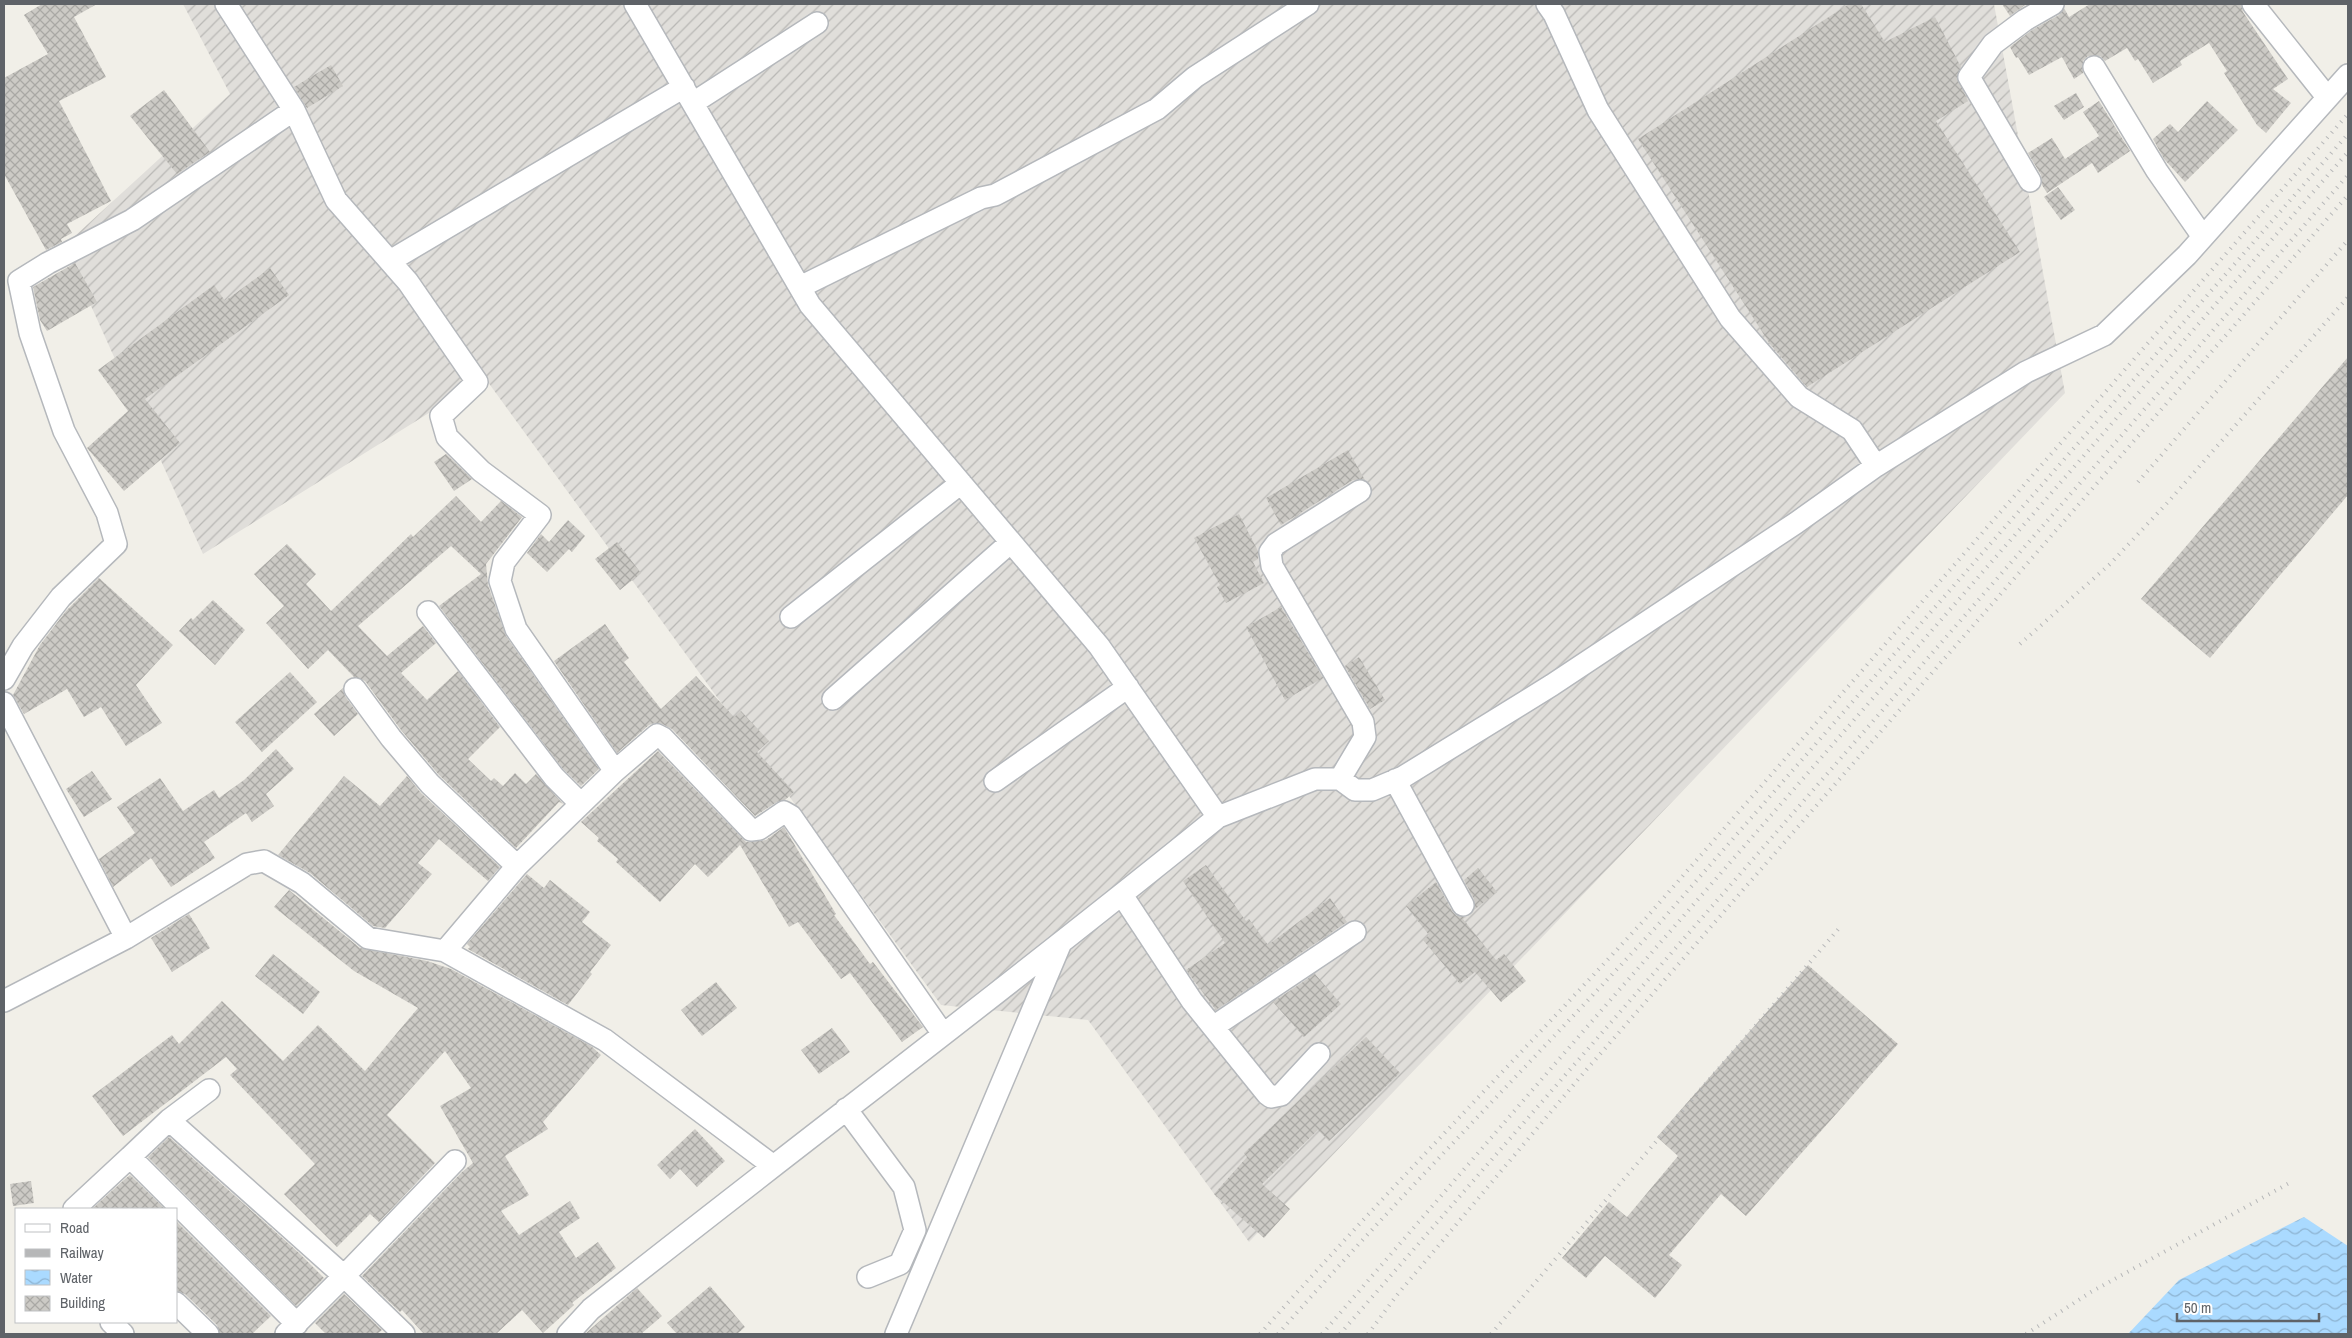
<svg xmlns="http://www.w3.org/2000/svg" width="2352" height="1338" viewBox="0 0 2352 1338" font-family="'Archivo Narrow',sans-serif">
<defs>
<pattern id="industrial-furrows" width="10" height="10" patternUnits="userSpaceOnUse" patternTransform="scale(1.25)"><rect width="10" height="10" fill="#e0deda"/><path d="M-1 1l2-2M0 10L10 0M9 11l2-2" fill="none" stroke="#b9b8b5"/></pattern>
<pattern id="water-waves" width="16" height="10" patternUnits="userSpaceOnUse" patternTransform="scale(1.25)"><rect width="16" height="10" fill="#aadaff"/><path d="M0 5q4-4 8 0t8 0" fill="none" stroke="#8eb4d2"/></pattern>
<pattern id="building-cross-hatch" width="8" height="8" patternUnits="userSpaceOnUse" patternTransform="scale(1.25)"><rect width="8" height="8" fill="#cccac5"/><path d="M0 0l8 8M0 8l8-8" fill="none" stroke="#a9a8a4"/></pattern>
</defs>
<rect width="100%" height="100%" fill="#f1efe8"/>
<!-- industrial -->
<path fill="url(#industrial-furrows)" d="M183,4H1994L2065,393L1249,1242L1088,1020L941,1005L485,378L203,554L64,246L230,94Z"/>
<!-- water -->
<path fill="url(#water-waves)" d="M2304,1217L2348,1246V1334H2128L2179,1280Z"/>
<!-- building -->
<path fill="url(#building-cross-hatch)" d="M42,4H97L74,17L106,77L59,101L111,201L67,224L72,233L61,239L62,242L46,250L4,174V78L48,54L24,15Z
M1849,4H1861L1885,42L1935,17L1961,67L1957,77L1968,101L1936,121L2020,252L1807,387L1770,344L1638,139Z
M2002,4H2024L2025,5L2010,16Z
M2090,4H2241L2243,12L2288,79L2273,89L2291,103L2266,133L2257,125L2224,73L2227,71L2209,43L2180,61L2182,65L2153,83L2138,59L2135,61L2127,48L2105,61L2100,56H2088L2083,61V73L2074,79L2062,57L2029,75L2018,57L2016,58L2010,47L2032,30L2059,15L2064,8L2069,17Z
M331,65L343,86L307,108L294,87Z
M164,90L210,152L177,174L130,116Z
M2076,93L2084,107L2064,120L2054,106Z
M2099,101L2130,151L2098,173L2092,163L2047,193L2042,185L2041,175L2028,153L2052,138L2065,159L2099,136L2083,112Z
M2207,101L2238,130L2185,182L2164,159L2153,139L2170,124L2178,132Z
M2058,187L2075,210L2061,220L2044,197Z
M75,263L97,302L47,331L40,320L33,287Z
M270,268L289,295L145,399L180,443L124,491L87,448L128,411L98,370L214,285L225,301Z
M2348,357V495L2210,658L2141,599Z
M1348,450L1365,480H1353L1281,525L1266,498Z
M446,454L472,479L454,491L434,462Z
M456,496L481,522L501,501L522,517L486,564L488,585L506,636L599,769L581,786L563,769L439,606L481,574L451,546L358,626L387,656L423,626L436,643L401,673L427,700L458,671L500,727L468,759L491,781L494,778L503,786L515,773L526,784L536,774L563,804L559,802L516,848L439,775L401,730L365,681L354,677L328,650L308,669L266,623L284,606L254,574L287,544L316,574L306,584L331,611L411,534L413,537Z
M1239,514L1258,551V559L1253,562L1264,583L1226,603L1217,587L1220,585L1194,538Z
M568,520L585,536L572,552L569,549L547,572L527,553L541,534L549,542Z
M617,542L641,573L620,590L595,559Z
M99,578L173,645L136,685L162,723L126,746L101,707L84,717L67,689L24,714L13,695L40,645L66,611Z
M213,600L245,630L215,665L179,631L191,618L193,620Z
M1281,607L1323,678L1285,700L1246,627Z
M605,624L629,658L624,662L661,709L696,676L734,717L741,711L769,741L757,752L794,792L785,800L777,802L755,816L672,729L662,724L655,723L649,725L617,753L554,661Z
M1359,657L1385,700L1370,709L1345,666Z
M290,672L317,702L262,752L235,722Z
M343,688L345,696L358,714L334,736L314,714Z
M276,749L294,769L266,794L274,806L252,822L246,813L204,842L215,858L171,887L151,858L113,887L99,859L135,833L117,807L160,778L183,811L214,790L219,798L244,780Z
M658,751L746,842L766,840L784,827L836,914L834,915L870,964L873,962L923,1027L902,1042L850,973L841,979L798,922L789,927L740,845L708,877L695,864L660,902L616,862L618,859L597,841L599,838L581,822Z
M92,771L112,799L84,817L66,789Z
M344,776L380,806L407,776L421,793L500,867L488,881L439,839L418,863L432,874L385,928L373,926L310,873L278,855Z
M1206,865L1246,921L1249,919L1268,945L1330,898L1347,922L1216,1010L1186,970L1225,943L1183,881Z
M1478,868L1497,892L1474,910V899L1464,880Z
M527,874L544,888L550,880L590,912L582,922L611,945L590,972L592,974L568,1005L468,949L470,947L467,944Z
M1436,882L1452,911L1457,916L1466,917L1463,919L1496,960L1504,954L1526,981L1501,1002L1475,972L1460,984L1423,940L1429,935L1406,906Z
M289,890L360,948L427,961L451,969L591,1046L601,1055L543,1122L548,1129L505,1156L529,1195L501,1211L519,1235L570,1201L580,1218L559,1232L576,1258L598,1242L616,1268L572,1303L574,1305L543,1333L522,1310L496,1334H424L402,1310L400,1312L362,1276L462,1172L473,1163L440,1106L471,1088L445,1051L387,1115L435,1163L379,1222L370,1214L337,1247L284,1194L315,1164L230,1075L237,1069L226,1057L123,1136L92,1096L172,1035L179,1044L222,1001L283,1061L318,1025L365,1071L418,1008L354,971L274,907Z
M189,914L210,948L172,972L151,938Z
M273,954L320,992L303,1014L255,976Z
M1808,965L1898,1044L1746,1216L1721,1194L1669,1255L1682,1265L1655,1298L1605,1256L1586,1278L1562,1258L1609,1202L1627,1217L1678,1156L1657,1137Z
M1315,974L1341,1004L1304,1037L1273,1002Z
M716,982L737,1008L702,1036L681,1010Z
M832,1028L850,1052L819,1074L801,1050Z
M1366,1037L1400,1073L1329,1141L1318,1130L1262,1184L1290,1209L1264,1238L1214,1194L1247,1157L1244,1153Z
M695,1129L725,1161L697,1187L680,1169L670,1179L657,1165Z
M169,1137L299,1253L324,1278L296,1306L148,1157Z
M130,1175L165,1209H92L125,1179Z
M31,1181L34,1203L13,1206L10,1184Z
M176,1221L271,1316L252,1334H220L217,1325L185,1294L176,1291Z
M710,1286L745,1327L737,1334H677L667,1323Z
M637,1288L662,1316L641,1334H585Z
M344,1294L382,1330L377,1334H326L315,1323Z"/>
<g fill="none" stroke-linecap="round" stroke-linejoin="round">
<!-- minor casing -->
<g stroke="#b5b8bc" stroke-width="24">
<path id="minor" d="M226,4L294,110L336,200L408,282L477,382L441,416L447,437L481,471L540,515L504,562L500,581L516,629L615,771L517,866L445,951
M1547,4L1554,14L1598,110L1730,318L1799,397L1852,430L1876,466
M2253,4L2327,97
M2094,67L2157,171L2203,237
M693,103L817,23
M2030,181L1969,77L1993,44L2025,20L2053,4
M390,261L684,87
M800,287L981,198L995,195L1157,109L1195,77L1308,4
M428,612L554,777L581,804
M791,617L961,483
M4,679L23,646L61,597L116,544L107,513L64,431L30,333L19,281L48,263L132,220L294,110
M355,689L391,738L430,784L517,866
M833,699L1011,542
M4,703L126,938
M615,771L657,735L663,738L751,830L759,829L784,812L791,816L943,1034
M1340,779L1365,737L1363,722L1272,566L1270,552L1276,544L1360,491
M1395,780L1463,905
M995,781L1128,687
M1218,817L1315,779H1340L1355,790H1372L1403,777L1552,685L1796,523L1876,466L2026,372L2104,335L2187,255L2348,75
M1122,895L1192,1001L1267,1094L1271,1097L1281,1095L1319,1054
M4,1001L126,938L247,864L264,861L302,883L368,938L445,951L605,1040L772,1165
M1213,1027L1355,932
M209,1090L169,1120L344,1276L455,1161
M846,1109L904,1187L915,1230L900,1264L868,1277
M130,1157L169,1120
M74,1209L130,1157L297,1324
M176,1303L208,1334
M111,1322L123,1334
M286,1334L344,1276L404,1334
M568,1334L591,1309C799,1144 1012,985 1218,817L1099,646L810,305L635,4
M896,1334L1060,945"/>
</g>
<!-- minor -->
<use href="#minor" stroke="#fff" stroke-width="21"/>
<!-- rail -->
<path stroke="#b6b7b8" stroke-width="4" stroke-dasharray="1 6" stroke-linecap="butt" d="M2138,482L2348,240
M2020,644L2110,564L2169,501L2348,297
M1260,1334C1385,1192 1518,1058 1646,918L2348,114
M1278,1334C1400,1195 1531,1063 1656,927L2348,134
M1322,1334L1560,1058L2348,152
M1340,1334L2348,175
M1368,1334L1397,1295L1581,1076L2348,195
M1491,1334L1841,926
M2026,1334L2091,1292L2293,1181"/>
</g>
<!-- border -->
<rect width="2352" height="1338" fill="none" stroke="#5f6368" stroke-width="10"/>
<!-- legend -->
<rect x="15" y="1208" width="162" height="115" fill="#ffffff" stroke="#bfc1c3"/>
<rect x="25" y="1224" width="25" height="8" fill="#ffffff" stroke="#bfc1c3"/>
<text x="60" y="1233" font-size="15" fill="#5f6368">Road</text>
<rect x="25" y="1249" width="25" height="8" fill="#b6b7b8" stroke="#bfc1c3"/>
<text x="60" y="1258" font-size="15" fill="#5f6368">Railway</text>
<rect x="25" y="1270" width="25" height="15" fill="url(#water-waves)" stroke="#bfc1c3"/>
<text x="60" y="1283" font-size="15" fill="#5f6368">Water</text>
<rect x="25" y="1296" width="25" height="15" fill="url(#building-cross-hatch)" stroke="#bfc1c3"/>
<text x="60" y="1308" font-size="15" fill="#5f6368">Building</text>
<!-- scale -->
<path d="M2177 1313v8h142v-8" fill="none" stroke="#5f6368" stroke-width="2.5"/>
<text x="2184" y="1313" font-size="15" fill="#5f6368" stroke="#ffffff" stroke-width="4" paint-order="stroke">50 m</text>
</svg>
